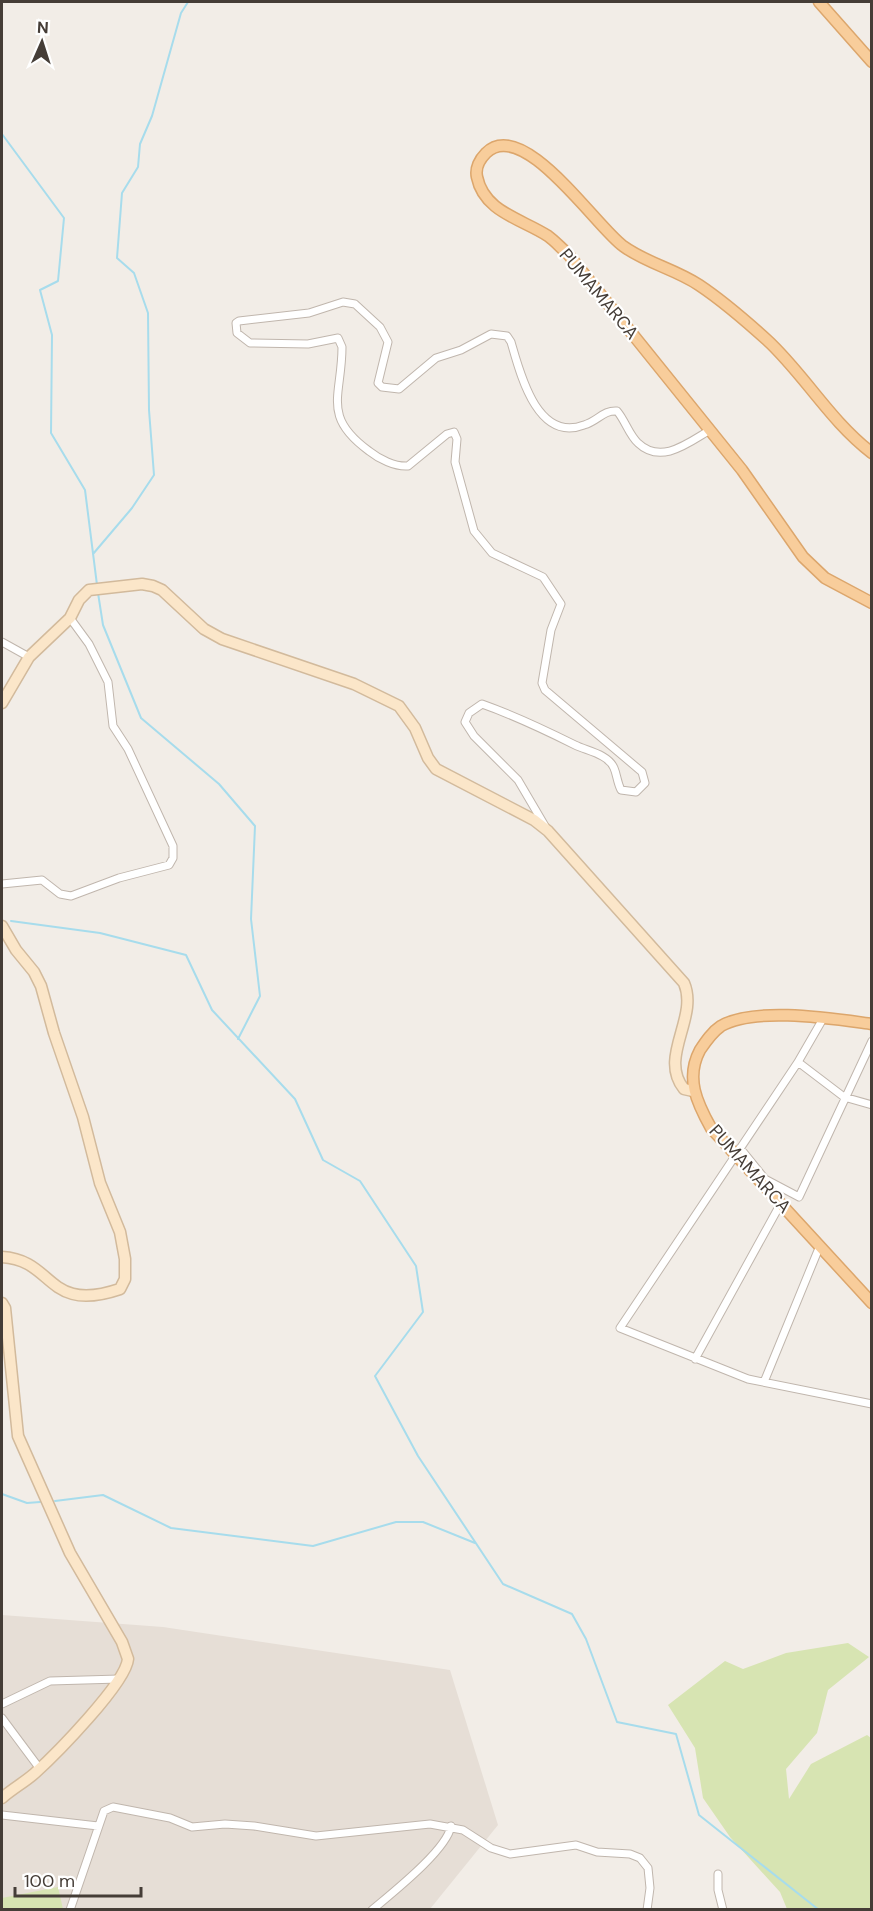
<svg xmlns="http://www.w3.org/2000/svg" width="873" height="1911" viewBox="0 0 873 1911" font-family="'DM Sans',sans-serif">
<rect width="100%" height="100%" fill="#f2ede7"/>
<!-- residential -->
<path fill="#e6ded6" d="M2,1615L163,1627L450,1670L498,1825L430,1909H2Z"/>
<!-- green -->
<path fill="#d7e4b2" d="M848,1643L869,1657L828,1690L817,1733L786,1769L789,1799L811,1764L867,1735L871,1738V1909H787L780,1892L730,1837L703,1798L695,1748L668,1705L725,1661L743,1669L786,1653Z
M58,1887L63,1909H2V1898Z"/>
<g fill="none" stroke-linecap="round" stroke-linejoin="round">
<!-- stream -->
<path stroke="#a7dcec" stroke-width="2" d="M2,134L64,218L58,281L40,290L52,335L51,433L85,490L97,585
M93,554L132,508L154,475L149,410L148,313L134,273L117,258L122,193L138,167L140,144L152,116L181,13L188,2
M98,593L103,625L141,718L219,784L255,826L251,919L260,996L238,1039
M11,921L100,933L186,955L212,1010L295,1099L323,1160L360,1181L416,1266L423,1312L375,1376L418,1456L503,1584L572,1614L586,1639L617,1722L676,1734L699,1815L819,1910
M2,1494L27,1503L40,1502
M55,1501L103,1495L171,1528L313,1546L396,1522H423L475,1543"/>
<!-- street casing -->
<g stroke="#c0b6ad" stroke-width="9">
<path id="street" d="M2,642L29,657
M545,826L518,780L474,736L465,722L469,713L482,704C516,716 543,729 575,745C587,751 608,754 614,768C617,775 617,782 621,790L636,792L645,783L642,772L545,690L542,683L551,630L561,604L543,577L492,553L474,531L455,462L457,439L454,432L447,434L408,466C395,467 379,459 369,451C321,416 342,396 342,347L338,338L308,344L250,343L237,333L236,323L239,321L309,313L343,302L355,304L380,327L388,342L378,383L382,387L399,389L436,358L461,350L491,334L507,336L511,342C520,373 537,443 584,425C598,421 603,410 617,411C625,420 629,435 638,443C661,465 688,443 710,430
M2,884L42,880L60,894L71,896L119,878L169,865L173,858V846L128,749L113,726L108,682L89,644L70,618
M824,1017L798,1062L620,1328L748,1379L872,1404
M798,1062L844,1097L872,1105
M740,1148L765,1179L799,1197L872,1041
M695,1359L781,1203
M764,1382L819,1248
M2,1704L50,1681L119,1679
M2,1718L40,1769
M2,1815L98,1826
M718,1874V1890L723,1910
M70,1910L104,1811L113,1807L170,1818L192,1827L225,1824L254,1826L316,1836L430,1824L463,1830L491,1848L510,1854L576,1845L597,1852L630,1854L640,1858L648,1868L650,1888L647,1910
M372,1910C392,1893 447,1850 451,1826"/>
</g>
<!-- secondary casing -->
<g stroke="#d2ba9c" stroke-width="13">
<path id="secondary" d="M2,703L29,657L70,618L79,600L89,590L142,584L153,586L162,590L204,629L222,639L354,684L399,706L415,728L428,758L436,769L534,820L548,831L684,983C699,1018 658,1057 684,1089L693,1091
M2,926L16,950L34,972L41,986L54,1033L83,1117L100,1183L120,1232L125,1259V1279L120,1289C46,1314 55,1260 2,1257
M2,1303L5,1308L18,1436L70,1553L122,1642L128,1659C126,1683 55,1755 35,1773C25,1782 12,1789 2,1798"/>
</g>
<!-- primary casing -->
<g stroke="#dca66c" stroke-width="13">
<path id="primary" d="M819,2L872,62
M872,453C830,421 804,374 767,340C746,321 723,301 699,285C675,269 646,263 623,246C597,228 523,116 486,153C480,159 475,168 477,177C484,212 522,219 548,236C555,241 561,248 568,254L742,470L803,557L825,578L872,603
M872,1024C834,1019 755,1006 721,1026C712,1032 706,1041 700,1050C685,1078 697,1103 711,1128L872,1303"/>
</g>
<!-- street -->
<use href="#street" stroke="#fff" stroke-width="7"/>
<!-- secondary -->
<use href="#secondary" stroke="#fbe6c9" stroke-width="10"/>
<!-- primary -->
<use href="#primary" stroke="#f8cd9b" stroke-width="10"/>
</g>
<g text-anchor="middle" stroke-width="4.5" stroke-linejoin="round" paint-order="stroke">
<!-- street labels -->
<g font-size="18" fill="#453d37" stroke="#fff">
<text transform="translate(599 294) rotate(50)" y="6">PUMAMARCA</text>
<text transform="translate(750 1169) rotate(48)" y="6">PUMAMARCA</text>
</g>
</g>
<!-- border -->
<rect width="873" height="1911" fill="none" stroke="#453d37" stroke-width="6"/>
<!-- north arrow -->
<g transform="translate(42 42) rotate(3)" stroke="#ffffff" stroke-width="4.5" paint-order="stroke">
<path d="M0-4.5L10 22L0 15L-10 22Z" fill="#453d37"/>
<text y="-9" font-size="16" font-weight="bold" text-anchor="middle" fill="#453d37">N</text>
</g>
<!-- scale -->
<path d="M15 1887v9h126v-9" fill="none" stroke="#453d37" stroke-width="3"/>
<text x="24" y="1887" font-size="18" fill="#453d37" stroke="#ffffff" stroke-width="4.5" paint-order="stroke">100 m</text>
</svg>
